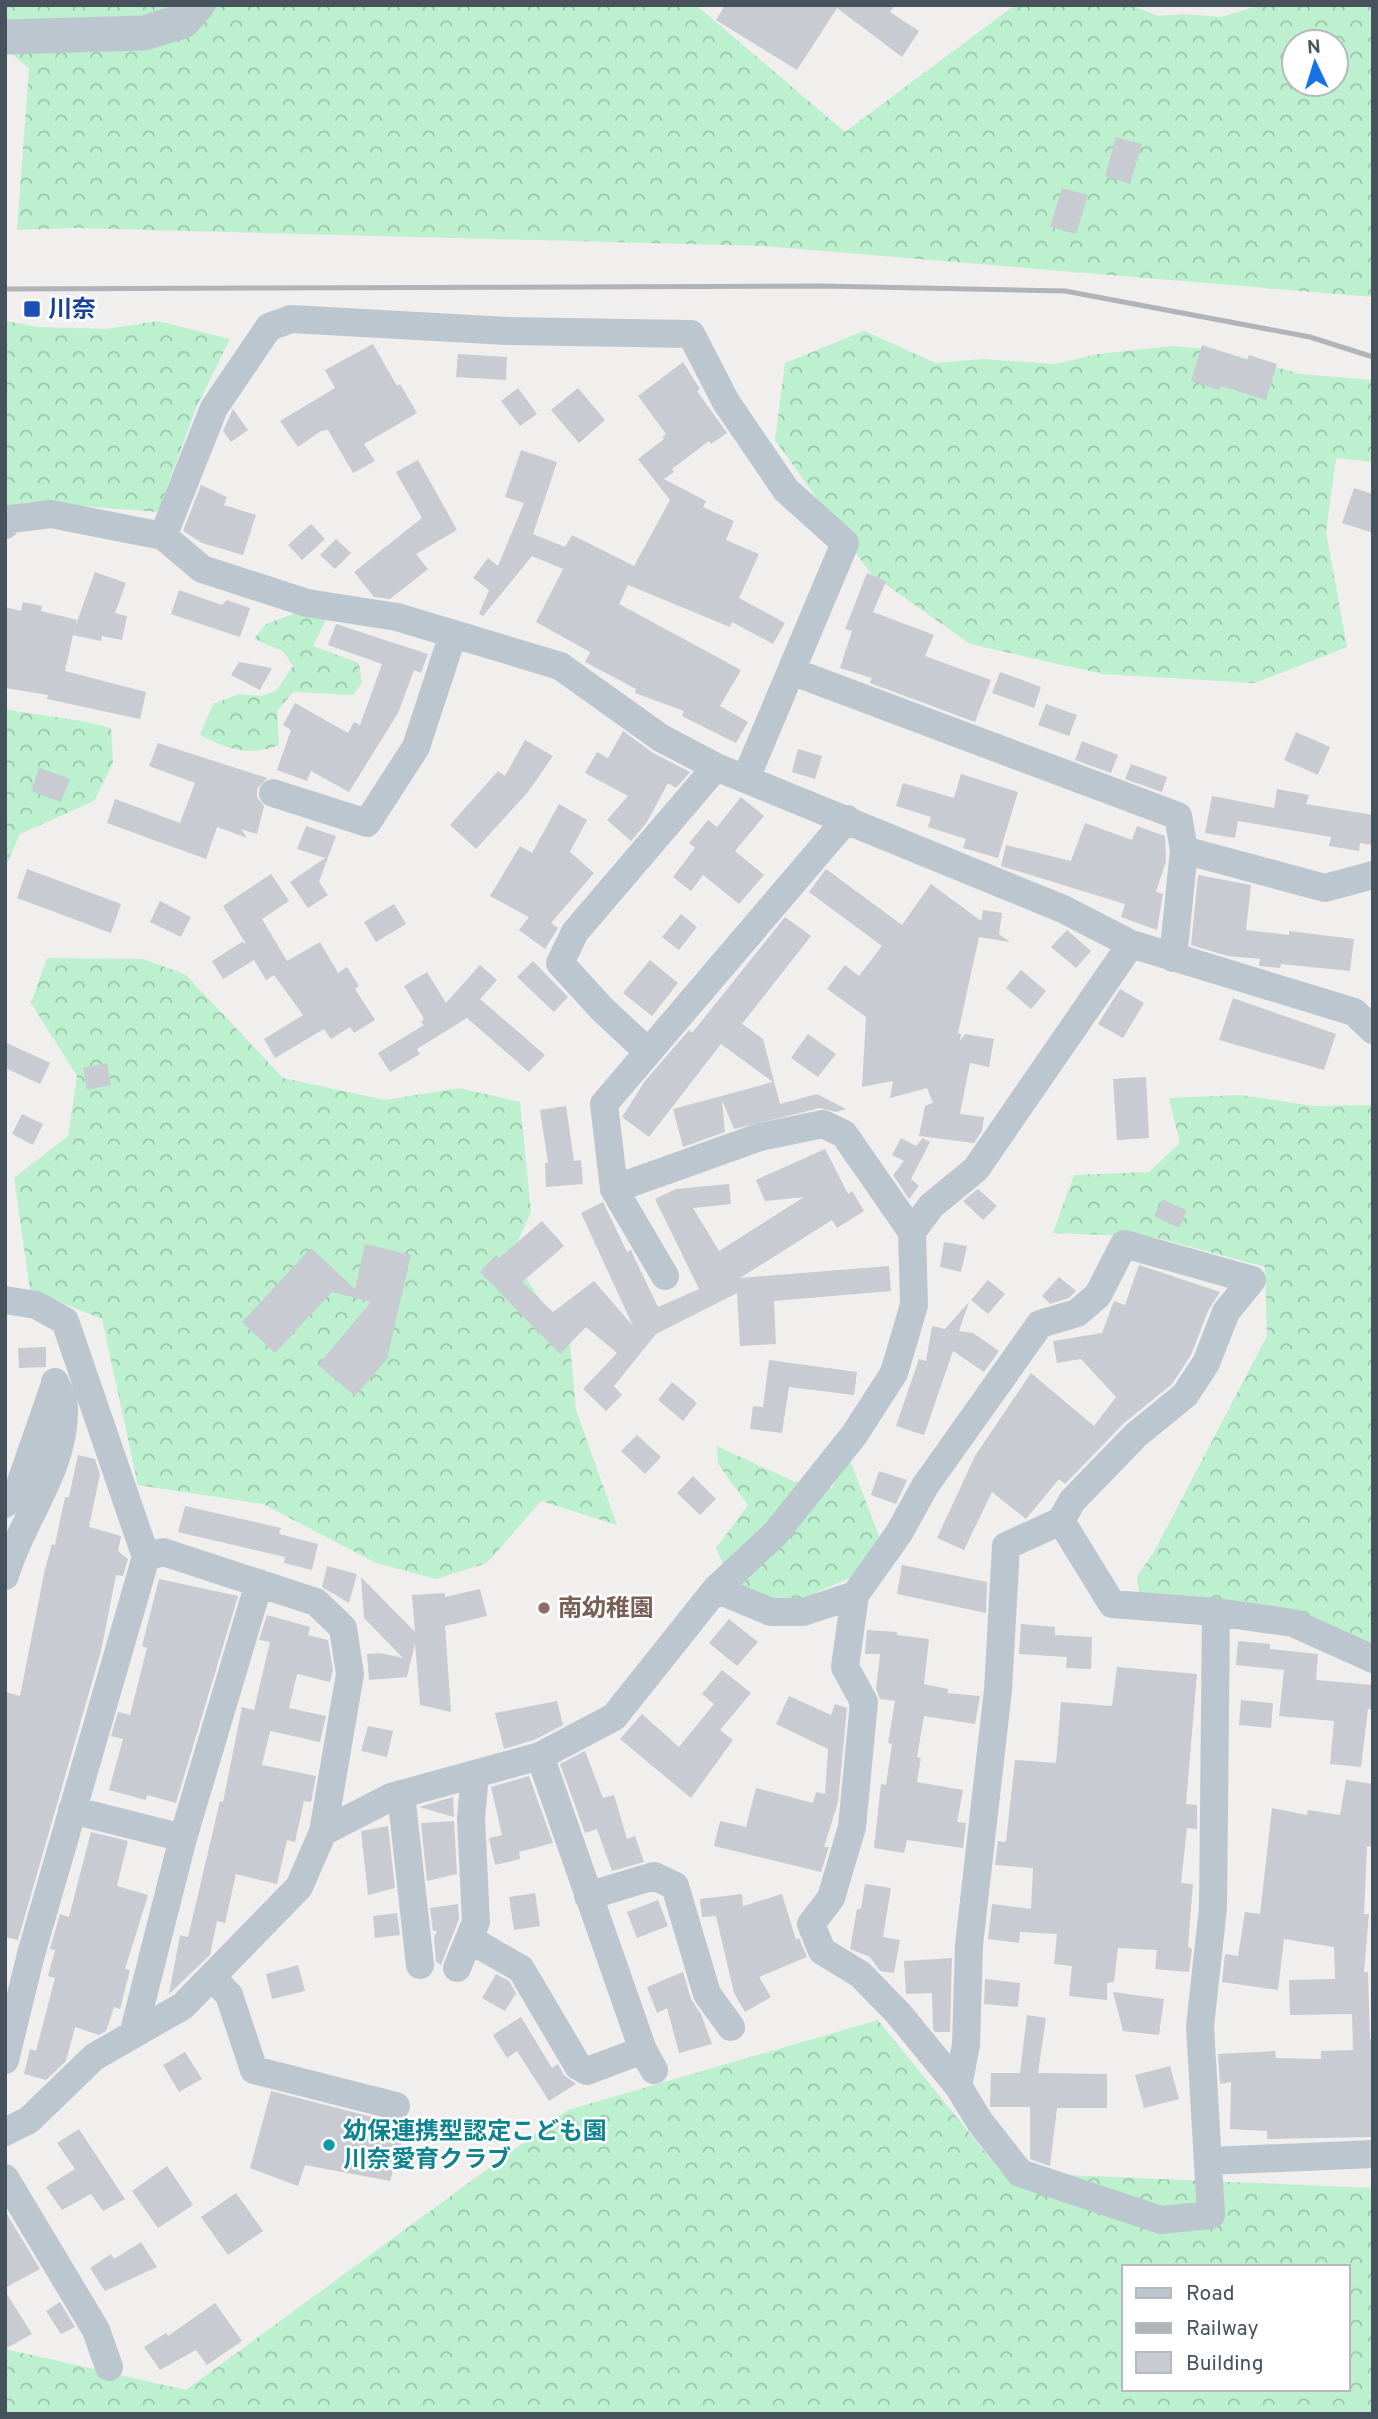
<svg xmlns="http://www.w3.org/2000/svg" width="1378" height="2419" viewBox="0 0 1378 2419" font-family="Overpass,'Noto Sans JP',sans-serif">
<defs>
<pattern id="forest-crowns" width="20" height="18" patternUnits="userSpaceOnUse" patternTransform="scale(1.75)"><rect width="20" height="18" fill="#bcf0cf"/><path d="M2 6a3 3 0 1 1 6 0M12 15a3 3 0 1 1 6 0" fill="none" stroke="#9bc5ab"/></pattern>
</defs>
<rect width="100%" height="100%" fill="#f1eeee"/>
<!-- forest -->
<path fill="url(#forest-crowns)" fill-rule="evenodd" d="M5,5H696L845,132L1015,5H1132L1158,16L1184,14L1221,17L1261,5H1373V297L763,246L73,228L17,230L29,68L5,49ZM1294,42H1336V84H1294Z
M5,321L39,327L106,329L158,321L230,339L196,408L158,512L27,502L5,510Z
M864,331L936,363L982,359L1055,364L1098,354L1172,346L1217,350L1300,374L1373,380V462L1336,458L1326,532L1347,647L1255,683L1103,674L970,644L871,574L775,440L785,363Z
M301,611L327,618L313,646L359,663L362,683L353,695L293,692L277,711L279,745C250,757 227,749 200,735L213,704L239,694L261,696L276,691L293,666L283,651L254,639L266,624Z
M5,709C41,716 76,718 111,728L113,763L94,801L20,834L5,868Z
M47,958L144,959L186,975L283,1078L385,1100L459,1088L520,1102L531,1212L511,1256L570,1344L576,1410L617,1525L541,1501L487,1563L436,1579L376,1563L263,1504L138,1485L102,1319L30,1290L14,1178L68,1136L77,1076L31,1003Z
M1240,1095L1314,1106L1371,1105L1373,1645L1139,1594L1137,1576L1154,1552L1267,1336L1265,1267L1154,1237L1053,1233L1074,1175L1149,1172L1180,1143L1169,1098Z
M717,1446L793,1481L832,1488L848,1455L881,1541L850,1578L777,1609L731,1583L716,1548L748,1505L718,1464Z
M878,2020L1001,2172L1373,2188V2414H5V2349L186,2390L568,2110ZM1124,2267H1348V2389H1124Z"/>
<!-- building -->
<path fill="#c8cbd1" d="M725,5H895L890,12L919,31L902,57L837,8L797,70L716,20Z
M1116,137L1142,144L1130,184L1105,176Z
M1062,188L1088,195L1076,234L1050,227Z
M373,344L397,386L400,384L417,413L364,444L375,461L353,473L328,430L321,431L298,447L280,421L335,388L325,370Z
M1202,345L1247,360L1249,355L1277,364L1266,400L1221,386L1219,390L1191,381Z
M458,354L507,357L506,380L456,377Z
M683,362L700,389L697,391L727,433L711,444L709,441L672,469L674,472L664,479L706,501L703,507L734,521L726,540L759,554L739,598L785,623L773,644L732,622L730,627L628,585L619,604L741,670L720,706L748,722L736,743L682,716L684,711L635,693L636,689L585,662L590,652L536,622L563,569L532,556L483,616L479,614L489,590L473,578L488,558L498,566L524,503L505,497L521,450L557,462L533,534L565,547L572,535L634,566L670,500L638,459L664,439L662,437L666,434L638,396Z
M518,388L537,414L520,426L501,401Z
M578,388L605,420L579,443L551,410Z
M233,409L248,430L231,442L223,431Z
M418,460L457,530L416,554L428,569L390,599L374,597L354,572L422,518L396,472Z
M201,485L227,497L224,505L256,515L243,555L202,543L183,531Z
M1354,488L1373,494V533L1342,523Z
M311,524L325,539L302,560L288,545Z
M336,539L351,553L335,569L320,555Z
M95,572L126,583L115,613L127,616L122,640L102,636L101,641L73,635L65,671L146,692L140,719L47,699L48,695L5,688V607L21,611L23,602L42,606L41,611L77,620L74,630Z
M867,573L886,581L873,612L934,635L925,656L991,680L975,722L870,683L872,678L840,668L852,631L845,629Z
M179,590L222,605L227,600L250,608L240,637L171,614Z
M336,624L428,654L421,673L414,670L398,713L349,792L311,771L307,781L277,770L291,730L283,725L295,703L348,733L354,722L360,725L382,664L328,645Z
M239,662L272,668L260,690L231,675Z
M1000,672L1041,687L1034,708L992,693Z
M1046,704L1077,715L1069,736L1038,725Z
M623,731L653,753L690,772L676,788L668,783L647,822L631,841L607,820L628,796L585,773L597,752L608,758Z
M1296,732L1330,747L1318,775L1284,760Z
M525,740L553,756L528,792L476,849L450,825L498,771L505,776Z
M1082,741L1118,755L1111,773L1075,760Z
M158,743L267,778L257,789V797L264,806L257,834L241,829L247,838L217,827L206,859L107,823L115,799L180,823L195,783L149,766Z
M798,749L822,756L815,779L792,772Z
M1131,764L1167,777L1162,792L1125,779Z
M39,768L70,779L61,802L31,791Z
M961,774L1018,792L998,858L963,848L966,839L928,827L931,817L896,806L903,783L954,798Z
M1277,789L1309,795L1306,804L1373,815V845L1360,843L1359,851L1329,846L1331,837L1238,821L1235,838L1205,833L1212,796L1274,808Z
M741,797L764,816L735,851L764,875L739,904L703,875L691,891L673,877L695,848L689,843L708,820L717,827Z
M559,804L587,820L570,852L594,873L551,923L558,928L545,949L519,930L529,917L490,896L520,846L532,853Z
M1085,823L1132,840L1137,826L1165,836L1166,861L1156,892L1163,894L1157,930L1121,917L1125,904L1001,866L1006,845L1071,861Z
M306,826L336,836L319,882L328,895L308,908L290,882L325,858L297,849Z
M27,869L121,904L111,933L17,898Z
M826,869L902,925L931,884L981,921L983,910L1002,913L999,934L1010,942L979,937L958,1033L961,1034L960,1041L965,1034L994,1039L989,1067L970,1063L960,1114L984,1117L982,1131L974,1143L919,1136L925,1106L933,1103L927,1088L890,1098L893,1081L862,1087L866,1017L827,989L845,965L859,976L882,946L809,892Z
M271,874L289,901L262,919L287,961L320,942L338,973L347,967L359,986L355,989L375,1020L354,1033L350,1027L331,1039L324,1029L275,1058L264,1039L303,1015L274,975L266,980L254,960L223,979L212,961L242,942L246,944L223,906Z
M1198,875L1251,885L1246,930L1289,935V931L1354,939L1350,971L1281,964L1280,968L1259,966L1260,959L1228,956L1191,945Z
M160,901L191,917L181,937L150,922Z
M394,904L406,924L376,942L364,922Z
M681,914L697,927L679,950L662,937Z
M785,917L811,936L742,1024L763,1039L780,1104L817,1094L846,1109L836,1112L820,1108L734,1129L722,1100L725,1132L683,1147L673,1109L773,1082L721,1044L649,1137L622,1117L645,1081L689,1030L692,1033Z
M1067,930L1091,951L1076,968L1051,947Z
M650,960L678,983L652,1016L623,993Z
M533,961L568,997L554,1012L517,977Z
M480,965L497,980L480,999L545,1055L529,1072L467,1018L417,1049L420,1054L390,1072L378,1053L424,1025L421,1022L424,1019L404,986L427,972L446,1003Z
M1021,970L1046,991L1031,1009L1006,988Z
M1120,989L1144,1003L1123,1038L1098,1024Z
M1233,998L1336,1034L1324,1070L1219,1040Z
M808,1034L836,1054L818,1077L791,1058Z
M5,1042L50,1063L40,1084L5,1068Z
M107,1063L111,1085L87,1090L83,1068Z
M1146,1077L1149,1138L1117,1140L1113,1079Z
M566,1106L574,1161L581,1160L583,1184L546,1187L545,1163H548L540,1110Z
M22,1114L43,1124L33,1145L12,1134Z
M901,1138L916,1146L923,1138L930,1142L911,1179L919,1186L909,1199L893,1175L904,1161L892,1155Z
M825,1149L848,1194L852,1191L864,1211L837,1228L832,1220L740,1278L889,1266L891,1291L774,1301L776,1344L740,1346L737,1293L656,1334L614,1386L622,1395L606,1411L583,1389L617,1353L586,1327L560,1354L480,1272L496,1255L499,1258L542,1221L564,1246L522,1282L553,1312L594,1281L633,1326L581,1213L603,1202L627,1252L631,1250L634,1257L658,1307L699,1289L655,1199L676,1189L729,1184L731,1204L693,1208L719,1251L804,1197L765,1201L756,1180Z
M978,1189L997,1206L983,1220L963,1201Z
M1163,1199L1187,1211L1179,1228L1154,1216Z
M944,1242L967,1246L961,1272L940,1267Z
M365,1244L411,1255L387,1359L355,1396L318,1365L371,1302L332,1292L275,1353L242,1322L311,1248L355,1289Z
M1139,1265L1220,1292L1208,1311L1191,1355L1172,1384L1124,1423L1065,1484L1059,1479L1026,1519L992,1492L964,1550L937,1538L975,1456L1031,1373L1094,1426L1116,1397L1081,1359L1057,1363L1053,1341L1102,1333L1114,1301L1125,1305Z
M1059,1277L1076,1291L1069,1298L1050,1304L1042,1296Z
M988,1280L1005,1294L988,1314L971,1300Z
M969,1302L959,1331L973,1333L999,1351L984,1372L953,1351L924,1435L896,1426L919,1359L926,1361L932,1326L945,1329Z
M46,1347V1367L19,1368L18,1348Z
M769,1360L857,1372L854,1395L789,1387L782,1433L750,1429L753,1406L763,1407Z
M672,1382L697,1403L683,1421L658,1400Z
M637,1435L661,1457L645,1474L621,1451Z
M78,1455L95,1459L100,1474L89,1527L121,1536L118,1551L128,1559L123,1576L116,1575L101,1651L18,1940L5,1937V1692L20,1696L45,1569L52,1544L55,1545L65,1497H69Z
M879,1471L907,1480L896,1504L871,1495Z
M693,1476L716,1499L700,1515L677,1493Z
M185,1506L281,1528L279,1534L318,1544L312,1570L284,1563L285,1557L178,1532Z
M902,1565L987,1582L986,1613L897,1594Z
M327,1566L357,1574L349,1603L322,1587Z
M361,1577L415,1632L412,1595L445,1593V1597L480,1589L487,1616L445,1626L451,1712L420,1705L415,1644L407,1677L369,1680L367,1654L380,1653L403,1658L364,1618Z
M159,1579L238,1596L176,1803L147,1795L146,1800L109,1790L123,1739L111,1736L118,1712L130,1715L147,1648L142,1646Z
M267,1615L310,1627L308,1635L328,1640L333,1670L330,1682L297,1674L289,1708L326,1716L320,1742L270,1731L262,1765L316,1776L311,1802L304,1801L295,1842L287,1840L277,1884L236,1874L225,1923L217,1921L210,1955L169,1994L180,1935L188,1937L220,1801L223,1802L242,1707L254,1710L270,1642L259,1640Z
M729,1619L758,1642L737,1666L709,1643Z
M1021,1624L1055,1627V1635L1092,1637L1091,1669L1066,1668L1067,1657L1019,1654Z
M867,1630L897,1632V1635L929,1639L924,1684L948,1689V1693L980,1696L975,1724L924,1716L917,1757L921,1758L917,1782L963,1790L957,1822L966,1823L963,1848L907,1840L904,1853L874,1848L881,1784L886,1785L892,1744L888,1743L895,1701L880,1699L876,1689L880,1654H865Z
M1238,1641L1270,1644V1649L1318,1654L1316,1680L1373,1685V1710L1368,1709L1361,1767L1330,1764L1334,1721L1279,1716L1284,1670L1236,1665Z
M1117,1667L1197,1674L1186,1804L1197,1805V1829L1187,1828L1181,1883L1193,1884L1188,1947L1192,1949L1189,1972L1155,1969L1157,1950L1118,1948L1114,1982L1107,1983V2000L1069,1996L1072,1966L1054,1964L1057,1934L1020,1932L1019,1943L988,1939L992,1904L1031,1909L1033,1868L995,1865L998,1841L1006,1842L1015,1760L1056,1763L1061,1702L1112,1706Z
M722,1670L751,1693L720,1730L733,1740L691,1798L620,1739L642,1714L679,1747L714,1704L702,1694Z
M789,1696L831,1715L835,1704L847,1708L838,1802L824,1847H829L821,1872L714,1846L720,1821L746,1827L756,1788L813,1803L816,1792L825,1794L828,1749L776,1724Z
M1241,1700L1273,1703L1271,1728L1239,1725Z
M557,1701L563,1725L534,1740L504,1749L495,1713Z
M368,1726L393,1731L387,1757L361,1751Z
M585,1751L603,1798L614,1795L627,1839L635,1836L644,1862L612,1871L597,1829L585,1833L560,1764Z
M529,1776L553,1843L519,1852L520,1859L495,1865L489,1838L502,1835L491,1787Z
M1346,1780L1373,1784V1847L1367,1846L1364,1914H1369L1364,1972H1368L1370,2039H1373V2137L1267,2139V2131L1230,2129L1231,2082L1220,2084L1218,2054L1275,2051L1276,2058L1321,2059V2051L1353,2050L1352,2014L1290,2015L1289,1980L1335,1979L1334,1947L1284,1939L1278,1990L1222,1982L1225,1954L1238,1956L1245,1912L1260,1914L1272,1808L1307,1815L1308,1810L1340,1815Z
M453,1797L454,1817L419,1807Z
M454,1821L457,1874L427,1881L421,1823Z
M388,1826L395,1888L368,1895L361,1831Z
M91,1832L128,1841L117,1886L148,1895L125,1969L130,1970L120,2009L114,2007L106,2031L99,2035L75,2027L66,2061L46,2080L24,2074L30,2049L36,2051L55,1978L48,1976L55,1950L50,1949L60,1914L69,1917Z
M865,1884L891,1888L883,1937L900,1940L894,1973L880,1971L870,1957L850,1949L857,1909H861Z
M535,1893L540,1926L514,1930L509,1897Z
M742,1894L743,1906L782,1894L796,1940L799,1938L807,1957L759,1977L771,1997L745,2012L734,1993L716,1916L702,1917L700,1899Z
M658,1900L668,1926L637,1938L627,1912Z
M458,1904L459,1919L441,1965L436,1962L434,1937L437,1931H433L430,1908Z
M397,1913L400,1935L375,1938L373,1916Z
M952,1958L950,2032H935L933,2029L932,1993L906,1994L904,1961Z
M298,1965L305,1991L272,1999L266,1974Z
M683,1972L691,1999L701,2014L712,2044L679,2053L667,2008L657,2013L647,1987Z
M496,1974L509,1981L516,1993L505,2011L482,1998Z
M985,1979L1020,1983L1018,2007L984,2004Z
M1113,1992L1164,1999L1159,2035L1123,2031Z
M1027,2015L1046,2018L1038,2073L1107,2074V2108H1057L1050,2166L1030,2159V2107H990L991,2073H1020Z
M521,2017L552,2068L558,2064L564,2075L576,2084L549,2101L517,2051L507,2058L493,2035Z
M185,2052L202,2079L179,2092L163,2065Z
M1170,2066L1179,2099L1144,2108L1135,2075Z
M271,2091L407,2126L390,2181L305,2165L298,2186L250,2168Z
M79,2129L125,2199L103,2211L91,2194L62,2210L46,2187L75,2169L57,2143Z
M167,2166L193,2205L158,2228L132,2191Z
M236,2193L263,2231L228,2255L201,2217Z
M5,2211L40,2269L5,2288Z
M141,2242L157,2267L105,2291L90,2268L111,2254L114,2259Z
M5,2291L32,2334L5,2349Z
M60,2302L75,2327L61,2334L46,2311Z
M215,2303L242,2341L207,2365L196,2350L160,2370L144,2347L166,2333L168,2336Z"/>
<g fill="none" stroke-linecap="round" stroke-linejoin="round">
<!-- minor -->
<path stroke="#bcc6ce" stroke-width="28" d="M5,525L11,519L51,514L163,536L202,569L307,603L397,617L560,666L661,738L716,767L1063,909L1131,944L1354,1012L1373,1030
M163,536L214,408L269,327L291,319L507,331L691,334L726,402L786,490L845,543L746,778
M791,671L1178,816L1184,850L1173,958
M273,793L367,823L416,747L453,634
M1184,850L1325,888L1373,875
M647,1051L602,1009L560,963L575,932L716,767
M912,1232L931,1206L976,1169L1131,944
M665,1276L614,1189L604,1104L847,819
M5,1300L36,1305L65,1321L146,1557L31,1954L5,2060
M5,1504L17,1493L55,1384
M1061,1521L1006,1546L998,1690L969,1945L966,2045L958,2086L980,2122L1020,2173L1161,2220L1211,2215L1200,2026L1213,1908L1216,1612
M5,1576C21,1519 66,1469 64,1407C64,1399 58,1389 55,1382
M716,1589L771,1612H803L855,1595L899,1533L925,1486L1040,1324L1077,1313L1098,1295L1124,1244L1252,1280L1226,1312L1206,1363L1185,1395L1136,1435L1072,1501L1061,1521L1112,1604L1216,1612L1293,1623L1373,1659
M855,1595L845,1667L864,1702L852,1827L831,1898L811,1924L822,1951L860,1974L898,2013L958,2086
M540,1756L643,2050L654,2070
M401,1794L420,1965
M72,1810L183,1838
M323,1832L391,1797L540,1756L614,1717L716,1589L775,1534L854,1435L894,1373L914,1305L912,1232L844,1134L823,1124L760,1137L614,1189
M588,1896L654,1876L675,1886L707,1994L731,2027
M469,1939L521,1969L578,2066L587,2071L643,2050
M457,1968L476,1922L471,1818L475,1774
M212,1977L229,1995L254,2070L396,2106
M133,2035L183,1838L259,1583
M5,2132L29,2120L94,2057L183,2006L299,1887L323,1832L350,1674L343,1628L316,1602L163,1552L146,1557
M1209,2161L1373,2154
M5,2178L96,2330L109,2367"/>
<!-- tertiary -->
<path stroke="#bcc6ce" stroke-width="35" d="M5,37L144,33L183,21L197,5"/>
<!-- rail -->
<path stroke="#b0b4b9" stroke-width="5" d="M5,289L822,286L1065,291L1310,337L1373,357"/>
</g>
<!-- markers -->
<rect fill="#1a4fb4" stroke="#fff" stroke-width="2.5" x="23" y="300" width="18" height="18" rx="3.5"/>
<circle fill="#8d6e63" stroke="#fff" stroke-width="2.5" cx="544" cy="1608" r="7"/>
<circle fill="#0f9aa8" stroke="#fff" stroke-width="2.5" cx="329" cy="2145" r="7"/>
<g text-anchor="middle" stroke-width="5" stroke-linejoin="round" paint-order="stroke">
<!-- transit labels -->
<g font-size="24" font-weight="bold" fill="#164399" stroke="#fff" text-anchor="start">
<text x="48" y="317">川奈</text>
</g>
<!-- education labels -->
<g font-size="24" font-weight="bold" fill="#785e54" stroke="#fff" text-anchor="start">
<text x="558" y="1616">南幼稚園</text>
</g>
<!-- culture labels -->
<g font-size="24" font-weight="bold" fill="#0d838f" stroke="#fff" text-anchor="start">
<text x="343" y="2139">幼保連携型認定こども園<tspan x="343" dy="28">川奈愛育クラブ</tspan></text>
</g>
</g>
<!-- border -->
<rect width="1378" height="2419" fill="none" stroke="#46525c" stroke-width="14"/>
<!-- legend -->
<rect x="1122" y="2265" width="228" height="126" fill="#ffffff" stroke="#b5babe" stroke-width="2"/>
<rect x="1136" y="2288" width="35" height="10" fill="#bcc6ce" stroke="#b5babe" stroke-width="2"/>
<text x="1186" y="2300" font-size="21" fill="#46525c">Road</text>
<rect x="1136" y="2323" width="35" height="10" fill="#b0b4b9" stroke="#b5babe" stroke-width="2"/>
<text x="1186" y="2335" font-size="21" fill="#46525c">Railway</text>
<rect x="1136" y="2352" width="35" height="21" fill="#c8cbd1" stroke="#b5babe" stroke-width="2"/>
<text x="1186" y="2370" font-size="21" fill="#46525c">Building</text>
<!-- north arrow -->
<g transform="translate(1315 63) rotate(356)"><circle r="33" fill="#ffffff" stroke="#b5babe" stroke-width="2"/>
<path d="M0-5L12 26L0 18L-12 26Z" fill="#1573e5"/>
<text y="-10" font-size="19" font-weight="bold" text-anchor="middle" fill="#46525c">N</text>
</g>
</svg>
